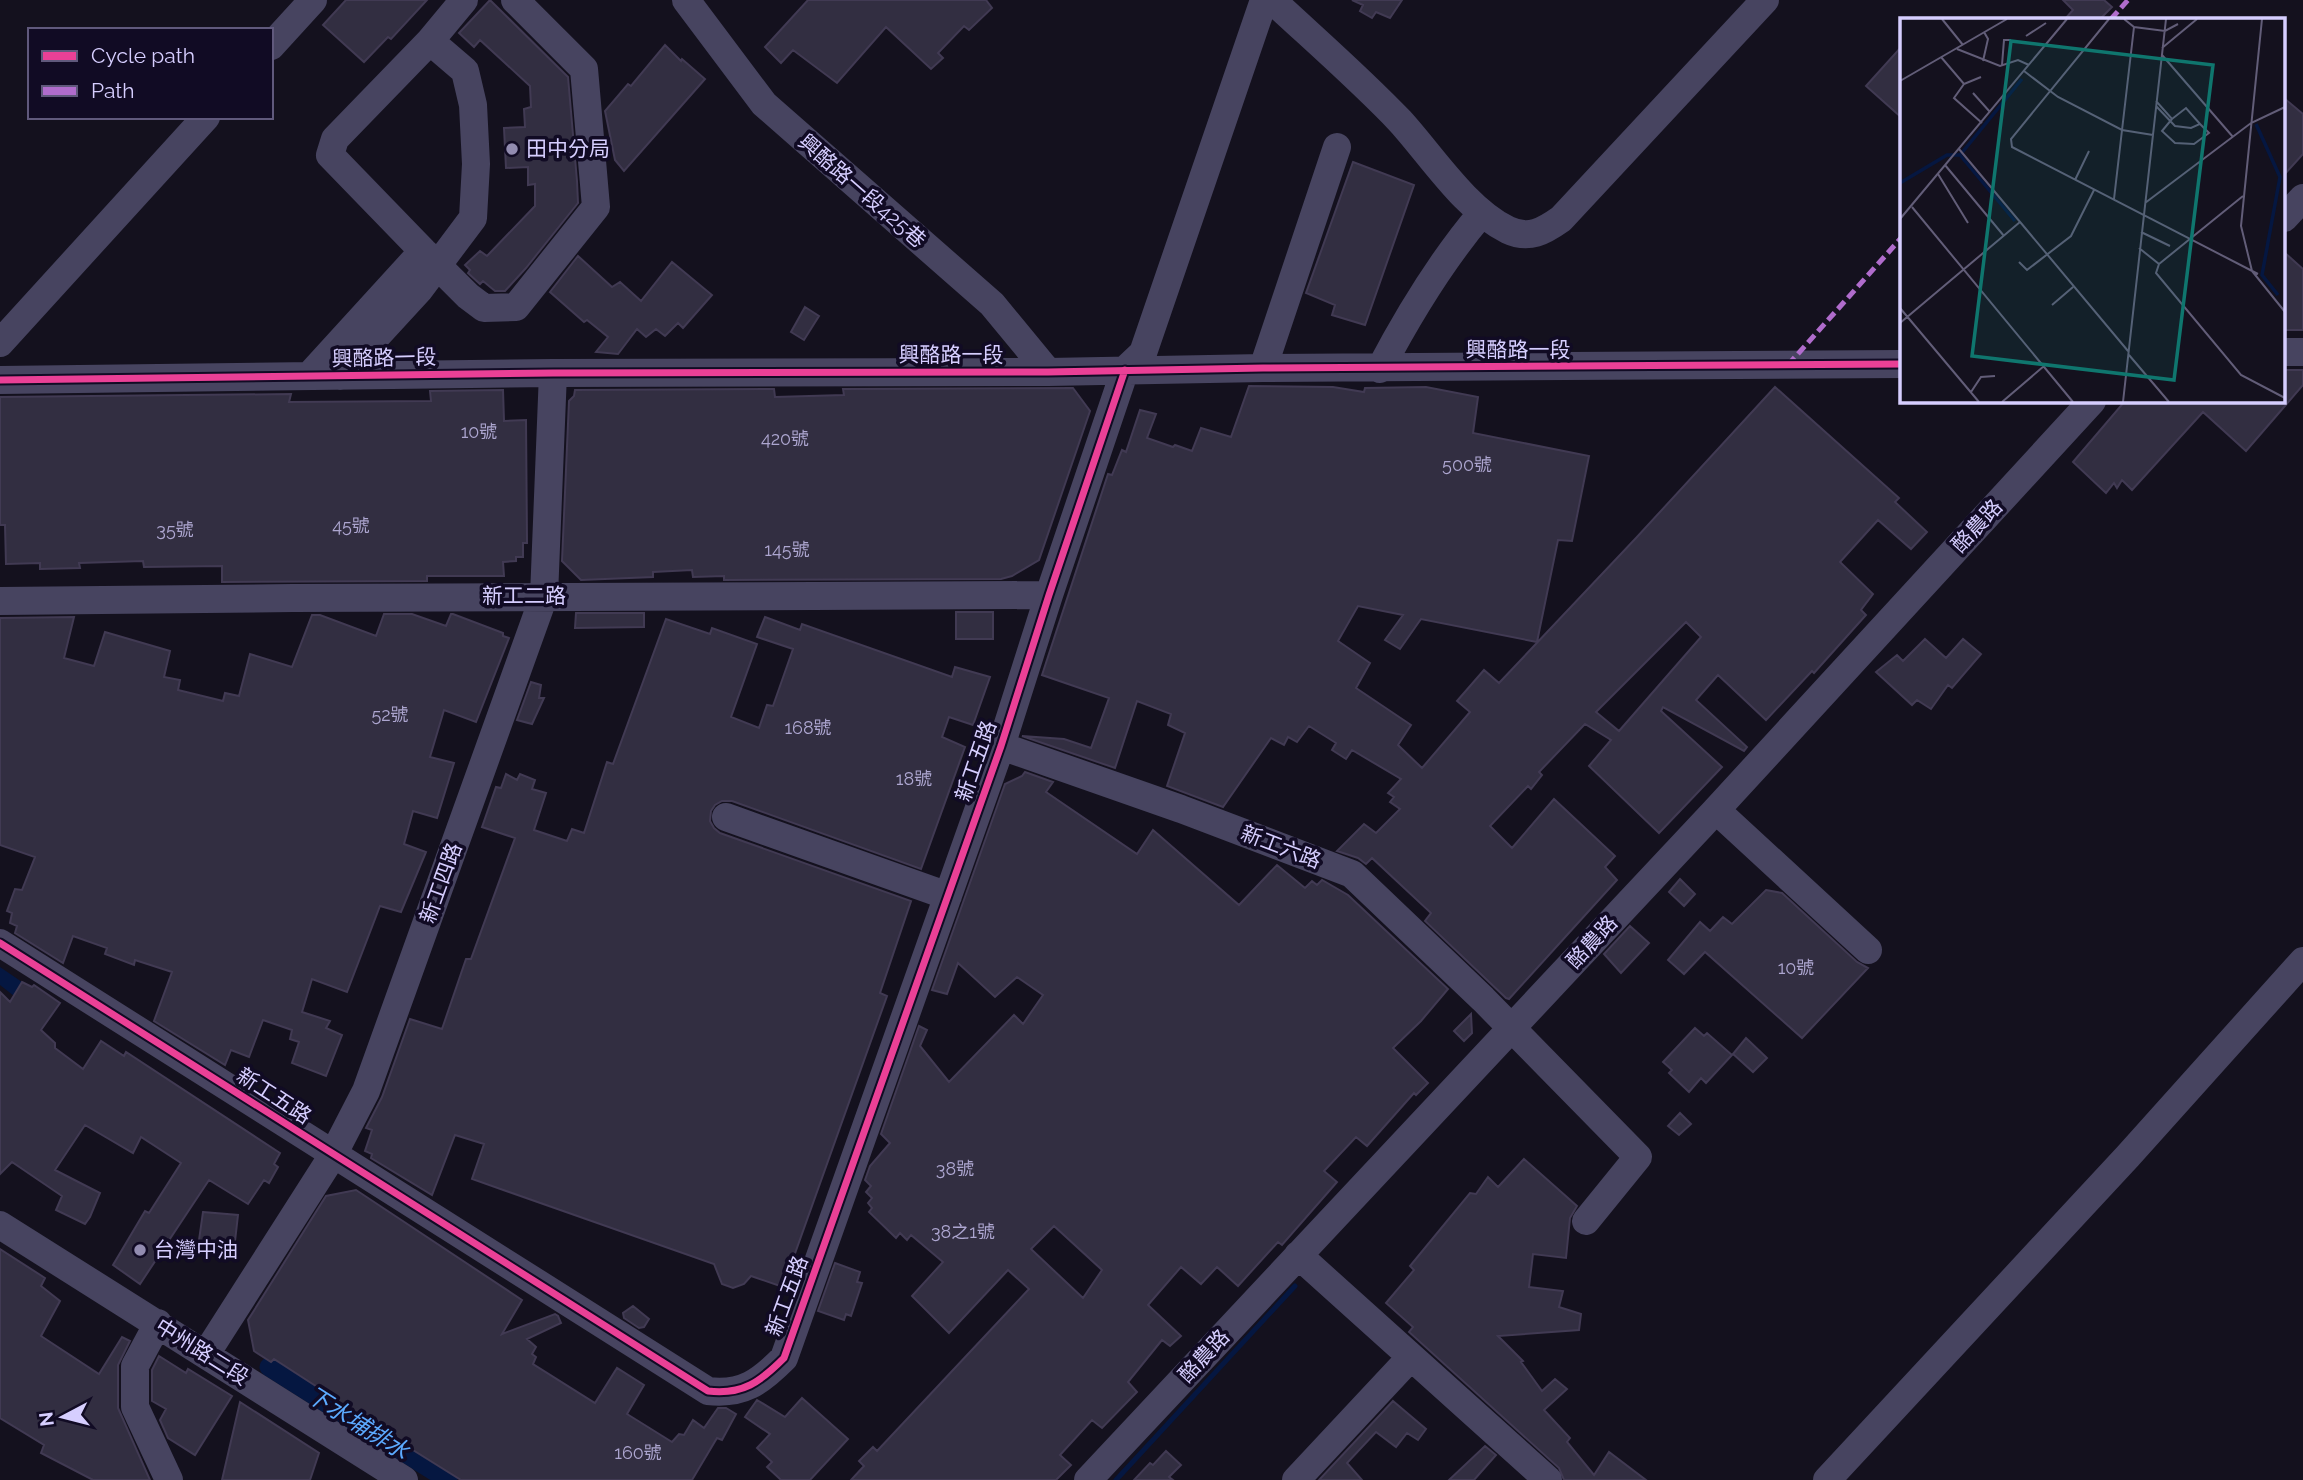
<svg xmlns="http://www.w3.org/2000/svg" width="2303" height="1480" viewBox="0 0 2303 1480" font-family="Raleway,'Noto Sans TC',sans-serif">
<rect width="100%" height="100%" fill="#14111e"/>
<!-- water -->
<path fill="#051741" d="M0,967L22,982L14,996L0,985Z"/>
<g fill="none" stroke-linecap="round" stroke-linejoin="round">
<!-- stream -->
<path stroke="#051741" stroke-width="5" d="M1116,1480L1295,1286"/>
<!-- canal -->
<path stroke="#051741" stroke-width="19" d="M269,1367L448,1480"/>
</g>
<!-- building -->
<path fill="#322e41" stroke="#413a53" stroke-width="2" fill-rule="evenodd" d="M346,0H427L391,39L388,37L364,62L323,25Z
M490,0L568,77L577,181L578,203L526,268L505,291H495L483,281L480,284L468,273L470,270L465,265L480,251L487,256L535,206V184L528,185V167L506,168L504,128L525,127L524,109L531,107L530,86L480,40L474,47L459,33Z
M808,0H986L992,8L969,30L964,26L938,53L943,58L931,69L886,27L837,83L793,50L781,63L765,47Z
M1352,0H1402L1390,18L1376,12L1372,18L1360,11L1363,5Z
M2063,0H2104L2112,7L2100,19H2065L2073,10Z
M665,45L681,61L682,59L705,79L624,171L615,160L605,111L628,84L631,86Z
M1902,46V118L1866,86Z
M2284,98L2303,114V154L2284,175Z
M1353,162L1414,185L1365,325L1332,315L1335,305L1306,293Z
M2284,252L2303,269V330H2284Z
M578,256L612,287L620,282L641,301L672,262L712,295L683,328L678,323L665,336L656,329L646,337L637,329L618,354L596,352L608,337L587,320L584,322L550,292Z
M805,307L819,316L804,340L791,332Z
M2284,370H2303V385L2246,451L2203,412L2132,490L2122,480L2117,488L2114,483L2106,493L2073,462L2125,401H2284Z
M1249,386L1333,387L1364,392L1365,388L1426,387L1478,397L1473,433L1589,456L1572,541L1558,540L1537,642L1421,619L1400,649L1385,640L1403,615L1358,606L1338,641L1370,663L1356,688L1411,725L1398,745L1422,768L1470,712L1457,701L1484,670L1499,683L1636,538L1775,387L1899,498L1895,502L1927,532L1911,549L1878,520L1840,562L1873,594L1861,610L1866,615L1814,673L1812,671L1766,720L1718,675L1696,700L1747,747L1744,751L1663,707L1661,711L1722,767L1659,833L1589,766L1611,740L1585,724L1539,772L1542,775L1531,789L1528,786L1490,826L1512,848L1554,799L1615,856L1605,867L1617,880L1509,999L1506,998L1425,921L1431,913L1372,858L1366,864L1358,858L1337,851L1364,824L1376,833L1400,809L1390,802L1394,797L1388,793L1401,779L1352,750L1346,759L1332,750L1336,743L1309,726L1297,742L1288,737L1284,745L1271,738L1223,807L1167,786L1185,733L1168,725L1171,714L1137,701L1115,768L1022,736L1064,739L1091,748L1109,698L1042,675L1108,474L1112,475L1122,450L1126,452L1140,410L1156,414L1147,438L1173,447L1175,445L1192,451L1201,428L1231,437ZM1686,622L1701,637L1619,731L1596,712Z
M1073,388L1090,411L1039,560L1012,576L1001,579L724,580V576L693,577L692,570L653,572V577L581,580L562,561L569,401L574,396L575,390L774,389L775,397L844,395L843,389Z
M503,390L504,421L526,420L527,543H523V557H516V561L503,562L504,576H427V581L222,582V566L144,567L143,561L79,563L80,568L40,569V563L6,564L5,525H0V397L291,394L289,402L431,401L430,391Z
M956,612H993V639H956Z
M576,613H644V627L575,628Z
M384,614H412L446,626L451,614H453L503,633V636L509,638L476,722L444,710L430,757L454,763L437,818L413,811L404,844L426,852L401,912L380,906L347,992L312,979L302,1012L330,1021L326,1028L342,1035L326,1076L292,1063L299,1042L290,1039L292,1030L263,1020L249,1057L231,1050L225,1065L154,1021L172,972L135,960L134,965L105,954L107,948L73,936L63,963L15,933L17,926L10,923L12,913L7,911L15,889L22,890L35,857L0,845V618L74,617L64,658L94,666L105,632L170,651L164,677L180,680L178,690L223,701L225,693L239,696L250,654L292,667L312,615H320L376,636Z
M765,617L800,630L802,624L952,677L955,667L990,677L973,725L949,717L942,737L965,747L921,869L732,801H722L715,805L711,811L710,821L714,828L720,833L911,901L880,993L887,996L783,1287L751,1276L744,1284L733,1288L722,1284L714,1264L472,1179L484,1144L455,1135L432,1195L371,1158L372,1154L365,1151L372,1130L366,1128L382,1097L410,1019L442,1029L466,959H471L515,838L482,827L496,787L501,788L506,774L517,780L520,774L535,780L532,789L546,793L534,830L567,841L572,829L584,833L607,762L613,764L666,619L710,634L712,628L757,644L731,717L759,728L767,705L773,706L793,649L757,637Z
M1925,639L1946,658L1963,639L1981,654L1952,688L1948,685L1931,709L1917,700L1912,705L1876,672L1897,655L1903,661Z
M531,682L541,685L539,698H544L532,724L517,720Z
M1025,772L1053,782L1046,792L1137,854L1153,830L1239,905L1277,865L1305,888L1312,881L1317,885L1322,880L1348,895L1448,989L1421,1021L1393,1048L1428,1083L1416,1095L1414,1093L1367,1146L1356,1137L1324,1171L1337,1182L1282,1245L1278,1242L1238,1286L1217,1267L1201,1284L1181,1267L1148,1305L1181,1336L1170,1346L1162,1340L1128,1382L1137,1392L1102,1428L1092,1420L1060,1455L1071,1465L1056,1480H851L864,1466L859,1461L873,1447L877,1451L1029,1289L1008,1270L949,1333L912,1296L943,1262L911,1235L907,1240L900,1233L896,1238L869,1212L872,1208L868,1203L872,1198L866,1192L871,1186L865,1180L870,1166L890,1143L881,1134L919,1026L927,1030L920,1046L949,1082L1014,1015L1023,1024L1043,995L1017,977L995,997L958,963L947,994L932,990L1005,784L1022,776ZM1054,1226L1102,1270L1083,1298L1031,1249Z
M1680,879L1695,894L1684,906L1669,892Z
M1766,890L1782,893L1857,962L1868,968L1802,1038L1705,952L1684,974L1668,960L1700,922L1710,931L1723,917L1732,924Z
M1630,926L1649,943L1621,973L1604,954Z
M22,982L32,987L34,985L60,1003L41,1030L55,1043V1048L83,1069L101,1041L124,1056L126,1052L280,1153L274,1164L278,1167L269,1183L264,1180L248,1204L209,1180L140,1284L113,1265L145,1211L149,1213L181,1163L141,1137L133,1153L85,1125L55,1170L100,1193L90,1217L85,1224L56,1210L62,1196L12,1162L0,1174V992L10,1002Z
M1471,1014L1472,1033L1464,1041L1454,1031Z
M1695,1028L1704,1036L1707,1033L1732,1055L1706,1083L1701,1078L1689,1092L1669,1073L1672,1070L1663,1062Z
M1746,1038L1767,1058L1753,1072L1733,1054Z
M1680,1113L1691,1124L1679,1135L1668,1126Z
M1524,1159L1577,1206L1570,1218L1566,1258L1533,1254L1529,1287L1563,1291L1559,1307L1581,1314L1579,1330L1498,1336L1523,1361L1521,1362L1542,1391L1555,1379L1567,1389L1544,1410L1570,1438L1567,1442L1594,1475L1609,1452L1646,1480H1564L1559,1468L1409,1332L1413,1327L1386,1303L1414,1270L1410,1266L1470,1193L1476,1194L1488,1177L1498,1187Z
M356,1190L522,1300L502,1334L555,1314L558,1316L561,1323L527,1339L536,1347L532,1354L536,1357L533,1364L595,1403L617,1368L644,1385L627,1414L672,1442L679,1434L684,1435L693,1420L704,1428L718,1408H726L736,1414L722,1440L717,1438L692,1480H461L325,1395V1392L274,1359L271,1362L254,1351L248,1320L326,1196Z
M203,1212L238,1215L234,1250L198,1247Z
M0,1249L45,1278L41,1286L60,1301L41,1336L99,1374L122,1337L130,1341L118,1365V1408L150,1480H93L41,1453L44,1445L0,1418Z
M835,1263L860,1272L857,1282L862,1283L851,1316L846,1314L844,1320L818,1311Z
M633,1306L649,1319L644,1327L639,1328L624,1318L623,1313Z
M159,1356L186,1373L188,1369L232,1396L195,1455L168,1438L160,1420L166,1409L152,1401V1370Z
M802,1398L848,1439L810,1480H781L767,1467L772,1462L757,1448L770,1434L745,1417L757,1400L785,1417Z
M1393,1401L1426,1429L1418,1440L1407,1433L1396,1447L1376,1432L1347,1463L1362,1480H1319Z
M240,1402L319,1453L310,1480H222Z
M1485,1446L1496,1455L1474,1480H1449Z
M1166,1451L1181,1465L1169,1477L1173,1480H1134L1150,1463L1153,1465Z"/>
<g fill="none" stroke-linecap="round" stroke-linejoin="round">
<!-- minor -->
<path stroke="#474460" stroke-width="28" d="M686,0L764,104L992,304L1048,372
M1272,0C1315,40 1360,79 1400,121C1431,155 1466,210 1508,230C1529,240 1544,231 1561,219L1765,0
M430,41L464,0
M271,46L313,0
M2284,218L2303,198
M425,253L468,296L484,308L516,307L596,207L584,69L515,0
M0,343L206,117
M2284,352H2303
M1263,368L1337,147
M1380,369C1409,314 1441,261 1481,214
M309,376L423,251L330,155L335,139L430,41L465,71L473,105L476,164L473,218L419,290L340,376
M0,380L553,373L1048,372L1263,368L1902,364
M0,601L293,598L1049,595
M1001,746L1181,809L1352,874L1483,999L1638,1157L1586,1221
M1716,810L1868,950
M726,817L948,896
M0,943L708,1391C743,1395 760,1382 784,1358L1001,746L1049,595L1125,370L1143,353L1264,0
M0,1225L404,1480
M1298,1255L1548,1480
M158,1323L135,1366V1407L169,1480
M206,1354L333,1155L366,1091L544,596L553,373
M1088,1480L1716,810L2092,401
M1296,1480L1411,1357
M1827,1480L2128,1156L2303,961"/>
<!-- quiet -->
<path stroke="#b06ccc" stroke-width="5" stroke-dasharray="10 5" stroke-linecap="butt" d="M2111,19L2128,0
M1788,365L1902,237"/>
<!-- cycleway casing -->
<g stroke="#110b24" stroke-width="11">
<path id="cycleway" d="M0,380L553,373L1048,372L1263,368L1902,364
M0,943L708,1391C743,1395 760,1382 784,1358L1001,746L1049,595L1125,370"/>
</g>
<!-- cycleway -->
<use href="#cycleway" stroke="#ea4096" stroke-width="7"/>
</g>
<!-- markers -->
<g fill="#928cb0" stroke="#110b24" stroke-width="2.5">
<circle cx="512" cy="149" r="7"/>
<circle cx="140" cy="1250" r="7"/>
</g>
<g text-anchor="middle" stroke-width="7" stroke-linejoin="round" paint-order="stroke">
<!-- number labels -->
<g font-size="18" fill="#ada6d0">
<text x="479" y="438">10號</text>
<text x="785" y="445">420號</text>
<text x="1467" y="471">500號</text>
<text x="351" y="532">45號</text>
<text x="175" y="536">35號</text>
<text x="787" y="556">145號</text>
<text x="390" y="721">52號</text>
<text x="808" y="734">168號</text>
<text x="914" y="785">18號</text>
<text x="1796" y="974">10號</text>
<text x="955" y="1175">38號</text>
<text x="963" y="1238">38之1號</text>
<text x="638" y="1459">160號</text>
</g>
<!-- poi labels -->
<g font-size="21" fill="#d6ceff" stroke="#110b24" text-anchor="start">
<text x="526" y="156">田中分局</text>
<text x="154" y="1257">台灣中油</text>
</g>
<!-- street labels -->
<g font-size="21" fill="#d6ceff" stroke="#110b24">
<text transform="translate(862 191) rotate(41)" y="7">興酪路一段425巷</text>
<text x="1518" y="357">興酪路一段</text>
<text x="951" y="362">興酪路一段</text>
<text transform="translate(384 358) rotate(-1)" y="7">興酪路一段</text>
<text transform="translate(1977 526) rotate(-47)" y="7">酪農路</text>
<text x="524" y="603">新工二路</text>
<text transform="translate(976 761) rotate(-71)" y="7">新工五路</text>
<text transform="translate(1281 847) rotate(21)" y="7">新工六路</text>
<text transform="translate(441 883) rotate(-70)" y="7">新工四路</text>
<text transform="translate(1592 942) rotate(-47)" y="7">酪農路</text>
<text transform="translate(274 1096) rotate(33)" y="7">新工五路</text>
<text transform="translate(787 1296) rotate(-70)" y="7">新工五路</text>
<text transform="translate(202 1352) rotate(32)" y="7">中州路二段</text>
<text transform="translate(1204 1356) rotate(-47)" y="7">酪農路</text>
</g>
<!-- water labels -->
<g font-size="23" font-style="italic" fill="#5caaff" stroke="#110b24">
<text transform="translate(358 1423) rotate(32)" y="8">下水埔排水</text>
</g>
</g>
<!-- overview -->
<g transform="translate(1900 18)">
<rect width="385" height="385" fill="#14111e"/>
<path fill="none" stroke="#051741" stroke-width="3.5" d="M356,106L380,159L362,257L378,277M60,137L115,203M0,165L47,137H60L122,61"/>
<path fill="none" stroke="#625d78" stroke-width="2" d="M42,1L63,27M209,1L111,121L112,129L358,256M224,1L234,9L265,13L278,6M362,1L341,208L352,253L385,294M126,18L146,5M262,30L297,1M57,31L100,48L118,42L129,47M262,37L333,119M41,39L64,66L81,59M83,43L88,21L84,14M102,47L104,22H111M124,53L158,79L222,112L253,117M0,63L107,1M64,66L54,80L82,105M73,75L90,94M256,88L275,108L291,110L300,106L286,90L272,101L256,83M272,101L262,113L275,125L294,126L309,115L300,106M59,131L228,333M45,147L104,218M38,156L68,205M175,162L189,133M343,178L259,246L256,255L341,357L385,380M214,181L234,9M245,185L351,105L385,89M12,189L173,384M0,201L167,1M241,214L270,228M239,230L259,246M119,244L127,252L171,218L194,172M152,287L173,269M0,290L79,384M0,305L120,204M229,337L269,384M71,374L81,359L95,358M102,384L144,348M223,384L266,1"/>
<path fill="#0f766e" fill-opacity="0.15" stroke="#0f766e" stroke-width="3.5" d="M111,23L313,47L274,362L72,338Z"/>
<rect width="385" height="385" fill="none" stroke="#d6ceff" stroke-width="3.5"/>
</g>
<!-- legend -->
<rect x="28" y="28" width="245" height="91" fill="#110b24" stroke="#60597c" stroke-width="2"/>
<rect x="42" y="51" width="35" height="10" fill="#ea4096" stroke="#60597c" stroke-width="2"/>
<text x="91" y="63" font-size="21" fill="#d6ceff">Cycle path</text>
<rect x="42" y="86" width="35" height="10" fill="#b06ccc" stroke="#60597c" stroke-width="2"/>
<text x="91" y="98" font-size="21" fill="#d6ceff">Path</text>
<!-- north arrow -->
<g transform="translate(63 1417) rotate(263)" stroke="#110b24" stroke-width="5" paint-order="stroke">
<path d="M0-5L12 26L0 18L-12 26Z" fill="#d6ceff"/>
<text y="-10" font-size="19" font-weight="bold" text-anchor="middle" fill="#d6ceff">N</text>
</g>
</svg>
